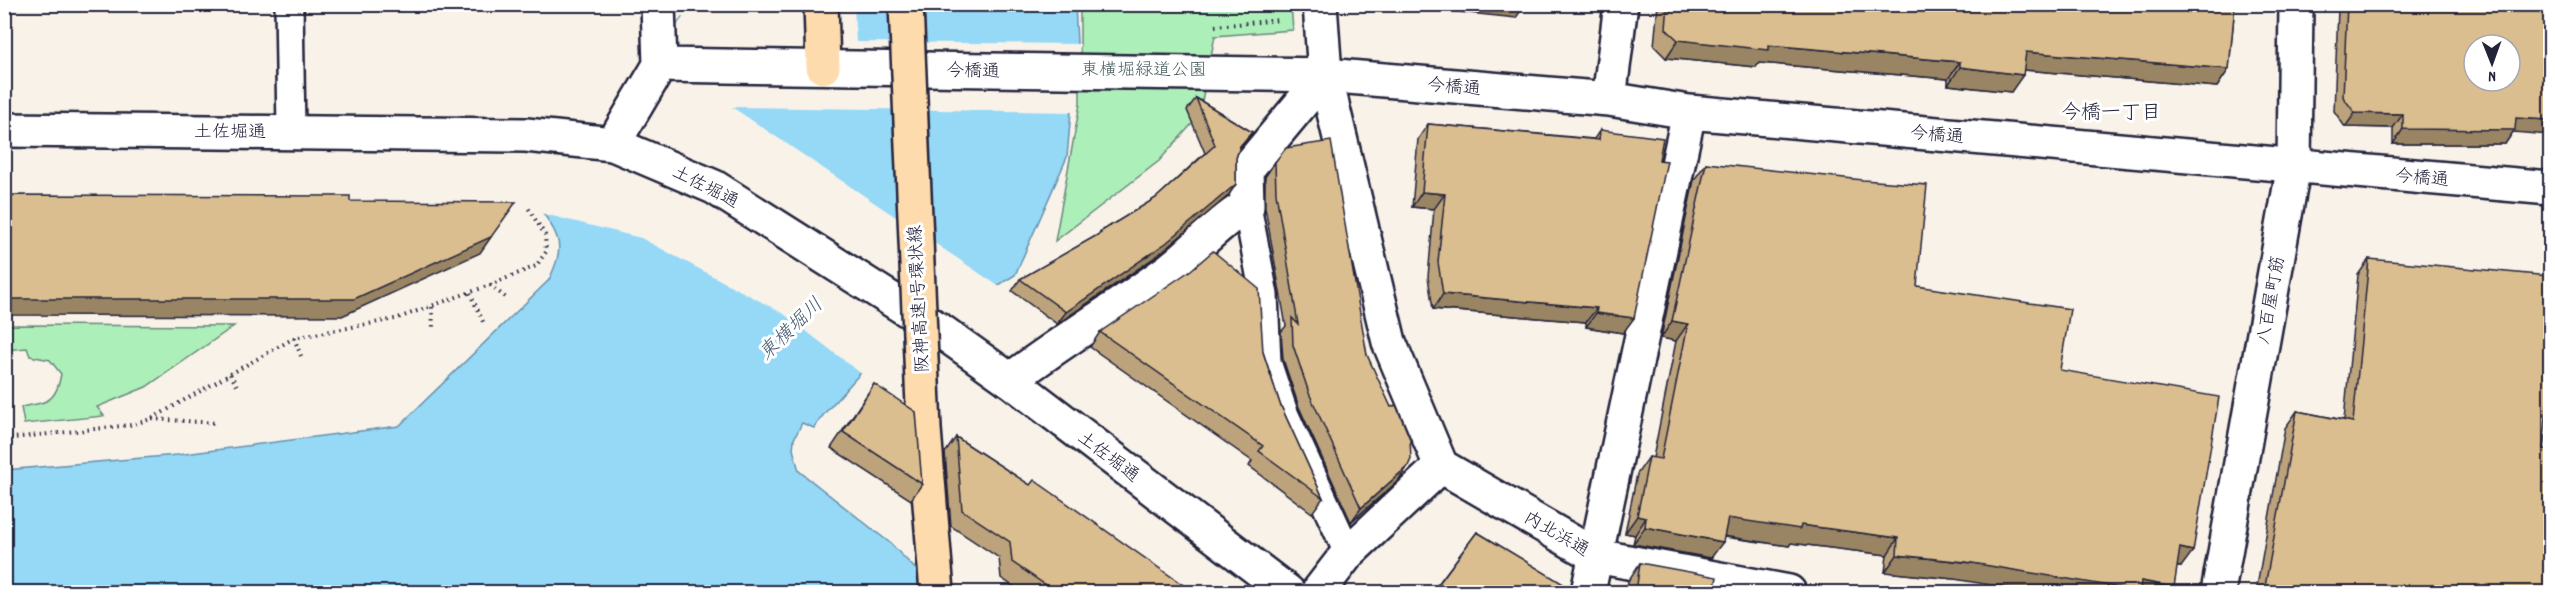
<svg xmlns="http://www.w3.org/2000/svg" width="2555" height="597" viewBox="0 0 2555 597" font-family="Dekko,'Klee One',sans-serif">
<rect width="100%" height="100%" fill="#f8f2e9"/>
<filter id="ink" filterUnits="userSpaceOnUse"><feTurbulence type="fractalNoise" baseFrequency=".0167" numOctaves="2"/><feDisplacementMap in="SourceGraphic" scale="12" xChannelSelector="R" yChannelSelector="G"/><feConvolveMatrix kernelMatrix="1 2 1 2 8 2 1 2 1" color-interpolation-filters="sRGB"/></filter>
<g filter="url(#ink)">
<!-- green -->
<path fill="#adefb9" stroke="#68887a" stroke-width="1.5" d="M1080,5H1291L1293,30L1215,36L1199,116L1159,161L1055,241L1080,104Z
M5,325L234,326L146,387L97,407L104,416L24,424L21,407C47,402 56,403 61,374L50,360L30,356L27,348L5,350Z"/>
<!-- water -->
<path fill="#95d9f7" stroke="#6790ac" stroke-width="1.5" d="M769,4L1075,5L1077,42L1067,157L1015,275L865,368L824,414L814,428L802,423L794,439L793,449L799,471L890,543L938,592H5V470L177,455L399,426L549,280C564,247 562,240 541,210L682,18L764,9Z"/>
<!-- pier -->
<path fill="#f8f2e9" d="M765,4L854,5L856,42L1080,44L1074,112L732,107L1000,287L863,375L784,314L641,238L540,213L538,211L640,70L646,67L690,8Z"/>
<g fill="none" stroke-linecap="round" stroke-linejoin="round">
<!-- service casing -->
<g stroke="#22223b" stroke-width="32">
<path id="service" d="M289,4L291,131
M1247,206L1264,295L1267,362L1284,413L1348,553"/>
</g>
<!-- minor casing -->
<g stroke="#22223b" stroke-width="38">
<path id="minor" d="M658,4L660,65
M1320,4L1325,75L1389,342L1441,466
M660,65L1325,75L1609,99L1689,112L2550,188
M1609,99L1621,4
M613,144L660,65
M1010,380C1062,341 1117,308 1169,270C1196,249 1217,223 1247,206L1246,170L1325,75
M1441,466L1596,556L1789,592
M1318,592L1348,553L1441,466
M1588,592L1689,112
M2218,592L2294,165L2296,4"/>
</g>
<!-- secondary casing -->
<g stroke="#22223b" stroke-width="38">
<path id="secondary" d="M4,130L526,135L613,144L714,187L941,331L1010,380L1288,592"/>
</g>
<!-- motorway casing -->
<g stroke="#22223b" stroke-width="38">
<path id="motorway" d="M821,4L823,67"/>
</g>
<!-- path -->
<path stroke="#22223b" stroke-width="4" stroke-dasharray="1.5 4.5" stroke-linecap="butt" d="M1215,26L1280,20
M490,285L506,298
M470,293L484,324
M432,307L433,327
M294,338L301,356
M230,374L239,389
M152,419L217,423
M4,439L130,425L151,419L294,338L395,319L490,285L536,266L546,252L545,235L527,206"/>
<!-- service -->
<use href="#service" stroke="#fff" stroke-width="27"/>
<!-- minor -->
<use href="#minor" stroke="#fff" stroke-width="33"/>
<!-- secondary -->
<use href="#secondary" stroke="#fff" stroke-width="33"/>
<!-- motorway -->
<use href="#motorway" stroke="#fedbac" stroke-width="33"/>
<!-- motorway-bridge casing -->
<g stroke="#22223b" stroke-width="38" stroke-linecap="butt">
<path id="motorway-bridge" d="M906,4L924,429L937,592"/>
</g>
<!-- motorway-bridge -->
<use href="#motorway-bridge" stroke="#fedbac" stroke-width="33"/>
</g>
<!-- wall -->
<path fill="#bca37b" stroke="#22223b" stroke-width="1.5" d="M365,4H561L559,7L369,11Z
M1658,4H2235L2229,69L2217,87L2024,70L2011,92L1948,85V79L1759,63L1756,67L1666,58L1654,46Z
M2335,4H2550L2513,132L2505,144H2393V128L2345,127L2334,111L2338,9H2335Z
M1196,98L1252,132L1239,149L1236,158V184L1228,196L1158,255L1057,324L1012,291L1020,279L1098,235L1100,232L1156,198L1205,153L1187,110Z
M1428,124L1594,139L1600,130L1623,333L1586,327V322L1433,309L1428,277L1434,209L1412,207L1418,139Z
M1275,162L1367,355L1408,466L1398,481L1351,522L1299,407L1283,359L1281,332L1286,326L1265,207V177Z
M1706,163L2060,370L2181,567H2177L1954,579L1885,572L1887,555L1791,543L1789,546L1724,537L1711,558L1633,544L1635,535L1625,533L1637,474L1649,457L1653,458L1676,341L1661,338L1694,180Z
M2369,259L2548,394L2543,449L2550,592H2256L2285,428L2297,411L2344,420L2358,275Z
M1100,332L1263,352L1280,404L1323,498L1312,513L1249,466L1252,461L1090,347Z
M874,384L922,484L911,500L831,448Z
M956,437L1193,592H1022L1001,578L999,558L951,526L945,453Z
M1477,532L1576,592H1432Z
M1640,563L1714,592H1626L1628,581Z"/>
<!-- shaded-wall -->
<path fill="#998564" stroke="#22223b" stroke-width="1.5" d="M374,4H561L559,7L369,11Z
M1424,4H1525L1516,18L1422,8Z
M1552,4H1573L1571,7Z
M2338,4H2341L2338,9H2335Z
M1678,40L1768,45L1960,62L1948,79L1759,63L1756,67L1666,58Z
M2026,52L2229,69L2217,87L2014,69Z
M1960,67L2023,75L2011,92L1948,85Z
M2355,113L2403,114L2393,128L2345,127Z
M2516,118L2550,120V135L2513,132L2505,144H2393L2403,129Z
M1236,184L1228,196L1158,255L1057,324L1066,312Z
M1422,192L1445,194L1434,209L1412,207Z
M491,237L480,253L342,316L4,315V299Z
M1443,294L1597,308L1586,322L1433,309Z
M1596,313L1634,318L1623,333L1586,327Z
M1672,321L1688,324L1676,341L1661,338Z
M2550,377V394L2538,393Z
M1408,466L1398,481L1351,522L1361,508Z
M1637,516L1646,518L1635,535L1625,533Z
M1728,518L1801,525L1898,538L1887,555L1791,543L1789,546L1716,535Z
M1645,527L1723,542L1711,558L1633,544Z
M2180,548L2193,551L2181,567L2169,565Z
M1897,555L2141,581L2174,587L2170,592H2034L1954,579L1885,572Z"/>
<!-- building -->
<path fill="#dbbe8f" stroke="#22223b" stroke-width="1.5" fill-rule="evenodd" d="M1668,4H2235L2229,69L2026,52L2023,75L1960,67V62L1768,45V50L1678,40L1666,29Z
M2347,4H2550V120L2516,118L2515,130L2403,129V114L2355,113L2343,97ZM2474,45H2510V81H2474Z
M1196,98L1252,132L1240,146L1236,158V184L1166,243L1066,312L1020,279L1101,233L1100,232L1156,198L1215,145Z
M1428,124L1599,140L1600,130L1663,138L1659,160L1667,161L1634,318L1596,313L1597,308L1443,294L1438,262L1445,194L1422,192Z
M1331,141L1367,355L1391,407L1396,405L1410,439L1411,459L1408,466L1361,508L1309,393L1293,345L1292,318L1298,324L1276,193L1275,162L1286,148Z
M1706,163L1863,180L1927,185L1917,286L2070,309L2060,370L2219,397L2193,551L2180,548L2174,587L2141,581L2140,591L1966,562L1897,555L1898,538L1801,525L1800,529L1728,518L1723,542L1645,527L1646,518L1637,516L1649,457L1661,459L1688,324L1672,321Z
M4,195L350,196V201L516,202L491,237L354,299H4Z
M1213,251L1259,289L1263,352L1280,404L1323,498L1259,451L1263,446L1100,332L1191,270Z
M2369,259L2550,276V377L2543,449L2550,450V592H2264L2297,411L2353,422Z
M874,384L916,412L922,484L843,432Z
M956,437L1030,485L1034,480L1193,592H1056L1012,562L1010,542L962,510Z
M1477,532L1575,591L1576,592H1447L1437,586Z
M1640,563L1717,577L1714,592H1636Z"/>
</g>
<g text-anchor="middle" stroke-width="6" stroke-linejoin="round" paint-order="stroke">
<!-- park labels -->
<g font-size="18" fill="#4c6061" stroke="#fff">
<text x="1144" y="75">東横堀緑道公園</text>
</g>
<!-- street labels -->
<g font-size="18" fill="#22223b" stroke="#fff">
<text transform="translate(973 70) rotate(1)" y="6">今橋通</text>
<text transform="translate(1454 86) rotate(5)" y="6">今橋通</text>
<text x="230" y="137">土佐堀通</text>
<text transform="translate(1937 134) rotate(5)" y="6">今橋通</text>
<text transform="translate(2422 177) rotate(5)" y="6">今橋通</text>
<text transform="translate(706 186) rotate(27)" y="6">土佐堀通</text>
<text transform="translate(918 299) rotate(-93)" y="6">阪神高速1号環状線</text>
<text transform="translate(2270 300) rotate(-80)" y="6">八百屋町筋</text>
<text transform="translate(1109 456) rotate(37)" y="6">土佐堀通</text>
<text transform="translate(1557 533) rotate(30)" y="6">内北浜通</text>
</g>
<!-- neighbourhood labels -->
<g font-size="20" fill="#22223b" stroke="#fff">
<text x="2111" y="118">今橋一丁目</text>
</g>
<!-- water labels -->
<g font-size="20" font-style="italic" fill="#445973" stroke="#fff">
<text transform="translate(790 328) rotate(-44)" y="7">東横堀川</text>
</g>
</g>
<!-- margin -->
<rect width="2555" height="597" fill="none" stroke="#fff" stroke-width="24"/>
<rect x="12" y="12" width="2531" height="573" fill="none" stroke="#22223b" stroke-width="2" filter="url(#ink)"/>
<!-- north arrow -->
<g transform="translate(2492 63) rotate(179)"><circle r="28" fill="#ffffff" stroke="#a7a7b1" stroke-width="1.5"/>
<path d="M0-4.5L10 22L0 15L-10 22Z" fill="#22223b"/>
<text y="-9" font-size="16" font-weight="bold" text-anchor="middle" fill="#22223b">N</text>
</g>
</svg>
